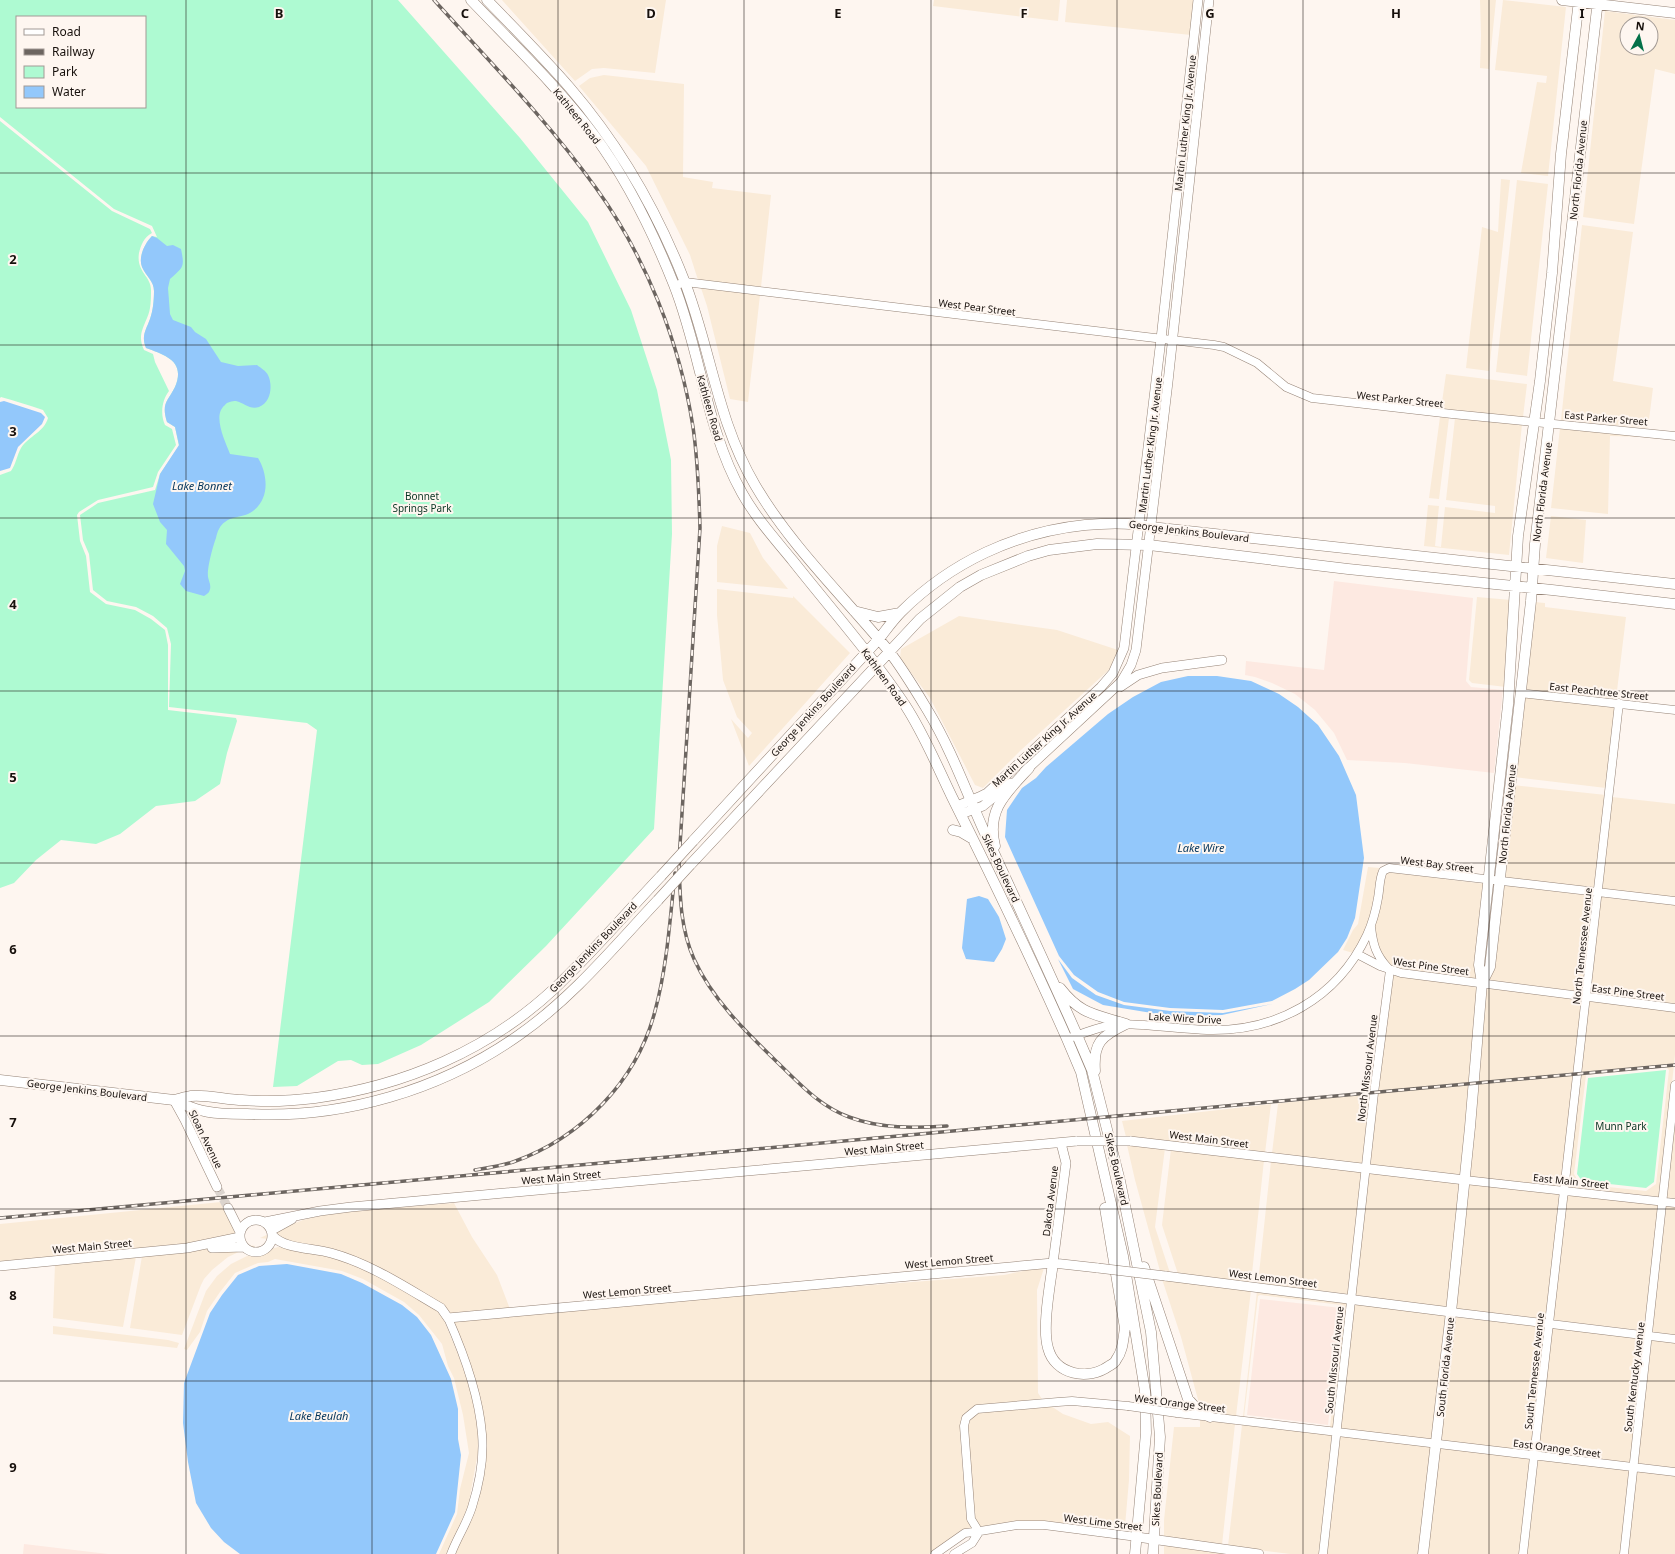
<svg xmlns="http://www.w3.org/2000/svg" width="1675" height="1554" viewBox="0 0 1675 1554" font-family="'Noto Sans',sans-serif">
<rect width="100%" height="100%" fill="#fef6f0"/>
<!-- commercial -->
<path fill="#faebd8" fill-rule="evenodd" d="M502,0H666L655,73L604,68L592,69L575,81Z
M934,0H1060L1058,21L933,6Z
M1067,0H1195L1191,35L1065,22Z
M1480,0H1496L1489,69L1480,68L1481,36Z
M1503,0L1566,7L1548,176L1521,173L1537,82L1546,83L1547,76L1495,70Z
M1605,11L1675,20V74L1655,69L1634,224L1583,217ZM1627,24H1651V48H1627Z
M604,75L684,84L683,177L713,182L712,188L771,195L761,287L698,280L690,255L646,166L579,86L590,78Z
M1501,179L1510,180L1489,371L1466,368L1482,227L1498,232Z
M1517,180L1548,184L1527,376L1496,372Z
M1582,225L1633,232L1613,381L1653,388L1648,428L1561,420Z
M701,288L760,295L748,402L730,399L707,306Z
M1446,374L1527,384L1523,417L1441,409Z
M1440,417L1449,418L1439,499L1429,498Z
M1455,418L1522,424L1509,555L1424,546L1428,505L1439,506L1435,546L1441,547L1445,507L1495,513V506L1446,500Z
M1560,428L1647,437L1610,436L1608,514L1551,508Z
M1551,516L1586,520L1583,563L1546,558Z
M722,526L750,533L763,558L788,589L717,582V546Z
M717,589L793,598V596L850,653L749,766L731,719L748,738L752,733L737,717L723,680L717,615Z
M1477,597L1511,600L1506,687L1472,683L1469,680Z
M1534,602L1545,603V607L1626,617L1616,699L1524,689Z
M959,616L1057,630L1118,650L1112,667L1021,750L983,788L975,785L930,698L900,658L901,649Z
M1523,697L1615,707L1606,788L1514,777Z
M1513,785L1606,795L1594,888L1503,878Z
M1612,797L1675,804V898L1601,889Z
M1368,867L1380,868L1379,869L1376,880L1375,896L1370,916L1364,933L1353,953L1343,950L1353,930L1358,924Z
M1389,872L1485,884L1478,979L1392,967L1382,956L1376,936L1374,925L1385,874Z
M1502,885L1594,896L1583,992L1488,980Z
M1600,897L1675,905V1004L1590,993Z
M1393,975L1479,986L1462,1176L1370,1165L1378,1089Z
M1485,988L1582,1000L1561,1187L1469,1177Z
M1589,1000L1675,1012V1055L1660,1197L1568,1187ZM1666,1067L1669,1070L1656,1184L1646,1191L1580,1184L1574,1174L1586,1075Z
M1371,1093L1363,1164L1272,1153L1278,1104H1273Z
M1271,1104L1265,1153L1126,1137L1122,1121Z
M1675,1116V1199L1667,1198Z
M1127,1145L1165,1148L1155,1227L1170,1273L1160,1271L1135,1180Z
M1171,1149L1264,1160L1251,1283L1178,1274L1162,1225Z
M1271,1161L1363,1171L1348,1294L1258,1283Z
M1369,1172L1461,1184L1448,1308L1355,1295Z
M1468,1184L1560,1194L1546,1319L1455,1309Z
M1567,1195L1659,1205L1646,1331L1553,1320Z
M221,1202L241,1238L0,1262V1224Z
M454,1203L472,1237L497,1275L510,1309L450,1314L442,1305L381,1268L351,1255L308,1244L260,1238L277,1230L303,1220L333,1213Z
M1666,1206L1675,1207V1335L1652,1332Z
M245,1245L256,1246L245,1249L228,1257L212,1270L204,1279L201,1285L182,1335L130,1328L142,1256Z
M278,1247L307,1251L348,1262L378,1275L438,1311L444,1320L464,1369L472,1398L479,1434V1447L468,1507L447,1554H439L457,1514L460,1489L469,1453L463,1415L454,1378L448,1366L442,1344L419,1315L404,1302L363,1279L342,1271L275,1259L268,1262L258,1263L235,1273L220,1292L207,1311L200,1332L187,1350L184,1349L206,1291L217,1276L231,1264L247,1256Z
M136,1257L123,1327L53,1318L55,1264Z
M1036,1268H1044L1037,1290L1038,1393L1042,1399L977,1405L964,1415L960,1427L961,1451L968,1519L972,1529H963L929,1554H454L486,1447L453,1321L756,1294L1004,1275Z
M1162,1279L1173,1281L1174,1282L1176,1281L1251,1290L1236,1416L1211,1413L1200,1407L1181,1337Z
M1257,1291L1348,1302L1333,1428L1330,1427L1344,1308L1341,1305L1260,1295L1258,1296L1244,1417H1243Z
M1354,1303L1447,1316L1433,1440L1340,1429Z
M1454,1317L1545,1327L1532,1452L1440,1441Z
M53,1326L168,1340L179,1343L177,1348L53,1334Z
M1552,1328L1645,1339L1631,1463L1538,1452Z
M1652,1339L1675,1343V1468L1637,1463Z
M1051,1406L1063,1414L1091,1424L1108,1422L1130,1436L1129,1480L1125,1526L1091,1525V1527L1045,1521H1017L980,1527L975,1518L967,1427L969,1420L978,1412Z
M1200,1420L1235,1424L1222,1545L1164,1537V1520L1174,1427H1200Z
M1242,1425L1332,1435L1319,1554H1290L1228,1546Z
M1339,1436L1432,1447L1419,1554H1326Z
M1439,1448L1531,1459L1520,1554H1426Z
M1538,1460L1630,1470L1620,1554H1527Z
M1636,1471L1675,1476V1554H1627Z
M1164,1545L1228,1554H1164Z"/>
<!-- education -->
<path fill="#fde9e1" d="M1334,581L1473,598L1466,681L1471,687L1503,690L1494,773L1405,763L1347,760L1334,733L1315,710L1295,694L1272,683L1255,677L1245,675L1246,661L1324,670Z
M1260,1299L1341,1308L1328,1425L1247,1415Z
M24,1544L108,1554H23Z"/>
<!-- green -->
<path fill="#aefad2" fill-rule="evenodd" d="M0,0H398L520,138L588,222L631,310L657,390L671,460L672,534L654,829L546,946L489,1002L421,1045L378,1064L362,1065L351,1060L338,1061L297,1086L273,1087L317,730L307,723L169,707L171,644L167,628L153,616L136,607L107,601L93,590L89,554L83,540L80,515L98,503L155,490L160,474L179,446L175,427L167,422C161,403 168,401 175,387C186,361 165,355 146,348C141,336 146,330 150,319C153,311 154,300 154,291C154,281 146,276 142,267C138,257 145,243 152,236L157,237L152,226L114,209L0,117ZM17,17H145V107H17Z
M0,121L112,211L150,229L152,233C144,237 141,245 139,253C136,272 151,276 151,290C151,299 151,310 147,318C142,330 138,337 144,350L153,354L155,362L169,391C162,400 160,414 165,425L172,429L176,445L158,472L153,487L98,500L79,512L77,515L80,541L86,556L90,592L106,604L135,610L151,619L165,630L168,645V710L236,718L237,721L227,753L220,784L195,801L156,806L120,834L96,844L61,840L36,860L14,883L0,888V475L11,471C16,464 17,455 21,448C29,436 44,432 48,418L43,410C29,405 15,401 1,397L0,398Z
M1666,1070L1654,1182L1646,1188L1582,1181L1577,1174L1588,1078Z"/>
<!-- water -->
<path fill="#93c8fb" d="M152,236L157,238L167,246L173,245L181,249C185,268 183,267 170,279L168,288L170,314L173,320L191,327L195,332L206,339L221,362L238,366L257,365C261,368 266,371 268,375C273,385 271,403 259,407C250,410 244,403 236,401C232,401 227,402 225,405C212,415 225,441 230,454L258,458C269,476 270,503 248,514C241,517 231,517 225,522C220,525 217,532 216,538C213,546 207,568 208,577C209,582 212,586 209,592C208,593 206,595 204,596L186,591L180,584L185,571L184,566L166,544L167,530L160,522L153,504L160,474L179,445L175,427L167,422C161,403 168,401 175,387C186,361 165,355 146,348C141,336 146,330 150,319C153,311 154,300 154,291C154,281 146,276 142,267C138,257 145,243 152,236Z
M4,401L41,413L45,417L42,424L18,447L10,468L0,471V402Z
M1188,676H1217L1251,681L1279,694L1298,707L1318,725L1339,756L1356,795L1364,858L1355,918L1347,938L1338,952L1309,980L1295,989L1272,1001L1223,1010L1170,1008L1124,1002L1098,992L1074,975L1059,956L1005,837L1007,810L1022,788L1036,778L1046,767L1108,714L1133,697L1161,682Z
M979,896L988,899L999,917L1006,939L1002,949L994,962L966,959L962,948L967,899Z
M1058,959L1072,978L1096,995L1124,1005L1170,1011L1223,1013L1272,1004L1222,1015L1170,1016L1103,1005L1073,989Z
M287,1264L341,1274L362,1283L402,1305L417,1317L431,1335L451,1379L458,1409V1439L461,1455L455,1512L436,1554H240L224,1542L211,1528L196,1503L188,1462L183,1423L184,1383L210,1313L222,1295L238,1275L259,1266Z"/>
<g fill="none" stroke-linecap="round" stroke-linejoin="round">
<!-- secondary-tunnel -->
<path stroke="#dbd4ce" stroke-width="9" stroke-dasharray="9 4.5" stroke-linecap="butt" d="M217,1187L228,1208"/>
<!-- tertiary casing -->
<g stroke="#958376" stroke-width="9">
<path id="tertiary" d="M674,286L685,282L1214,345L1224,347L1257,363L1286,387L1312,398L1452,414L1675,436
M1520,693L1675,710
M1371,927C1373,945 1376,955 1388,968
M1357,954L1380,966L1401,973L1675,1008
M1067,1039C1081,1034 1096,1028 1111,1025C1122,1023 1133,1025 1144,1025C1165,1027 1186,1029 1207,1030C1276,1032 1337,999 1367,935C1372,924 1376,910 1378,898C1380,888 1379,880 1383,871L1389,868L1675,901
M1465,1180L1675,1203
M1451,1312L1675,1339
M448,1318C464,1354 479,1395 482,1434C484,1457 479,1485 472,1507C467,1523 457,1538 451,1554
M1177,1413L1675,1472
M979,1532L971,1519L964,1426L966,1418L977,1409L1058,1402L1072,1401L1128,1406
M935,1554L965,1533L974,1532L1017,1525H1044L1137,1537
M954,1554L972,1543L979,1532
M1323,1554L1374,1093L1390,970
M1523,1554L1619,703
M1624,1554L1675,1085"/>
</g>
<!-- secondary casing -->
<g stroke="#958376" stroke-width="10">
<path id="secondary" d="M1120,687L1138,675L1162,668L1222,660
M1024,772L1121,682L1131,665L1136,650L1168,382L1209,0
M957,806L979,797L987,793L1101,687L1113,673L1124,648L1161,339L1198,0
M961,814L983,806L1011,783
M174,1100L185,1120L217,1187
M1130,1141L1465,1180
M228,1208L240,1232
M240 1236a16 16 0 1 1 32 0a16 16 0 1 1-32 0Z
M265,1222L320,1211L351,1207L1077,1141
M272,1230L292,1219
M273,1236C284,1249 314,1248 331,1253C371,1264 405,1287 441,1308L448,1318L1053,1263L1098,1268
M212,1248L244,1247
M1053,1263L1066,1163L1061,1143
M0,1266L187,1248L240,1237
M1165,1276L1451,1312
M1137,1537L1259,1554"/>
</g>
<!-- primary casing -->
<g stroke="#958376" stroke-width="11">
<path id="primary" d="M471,0C513,44 558,87 594,135C628,181 653,232 674,285C701,353 706,429 742,493C756,518 775,539 793,561C831,609 871,654 905,705C924,734 937,766 952,797C992,877 1031,958 1067,1039L1081,1072L1123,1256L1145,1391L1146,1433L1135,1554
M487,0C515,29 544,58 570,88C619,145 657,211 684,280C711,349 717,421 755,485C790,545 844,597 888,650C903,669 916,691 928,711C951,749 966,791 984,831C1015,899 1047,967 1077,1035L1092,1070L1120,1181L1151,1332L1160,1437L1153,1554
M1562,0L1675,13
M854,611L878,617L900,613
M953,830L961,832L973,839
M693,841L878,640C886,630 893,620 901,612C951,562 1016,532 1085,525C1106,523 1130,522 1151,527L1675,584
M995,846C986,810 1006,793 1029,768
M690,865L920,619L960,587L981,575L1028,556L1049,550L1097,544L1149,545L1348,569L1552,590L1675,604
M1482,983L1490,967L1531,601L1535,544L1598,0
M1060,988C1081,1015 1095,1014 1126,1024
M1095,1071C1093,1043 1101,1036 1126,1024
M0,1080L174,1100C181,1103 189,1107 196,1109C212,1114 231,1114 247,1114C343,1119 441,1090 519,1035C572,998 614,947 658,900
M174,1100C179,1099 185,1097 191,1096C203,1094 229,1100 242,1100C266,1102 291,1101 315,1098C404,1086 489,1050 555,988C592,953 626,913 661,876
M1053,1263C1050,1285 1042,1328 1048,1348C1055,1375 1088,1381 1109,1366C1112,1364 1115,1363 1116,1360C1123,1351 1123,1340 1125,1328L1105,1208
M1144,1267L1188,1399L1198,1410L1210,1417
M1423,1554L1451,1312L1470,1127L1482,983L1479,965L1508,705L1518,536L1540,381L1552,273L1561,154L1579,0"/>
</g>
<!-- tertiary -->
<use href="#tertiary" stroke="#fff" stroke-width="8"/>
<!-- secondary -->
<use href="#secondary" stroke="#fff" stroke-width="9"/>
<!-- primary -->
<use href="#primary" stroke="#fff" stroke-width="10"/>
<!-- rail casing -->
<g stroke="#6c6560" stroke-width="3.5">
<path id="rail" d="M434,0C489,61 548,121 596,188C646,257 680,343 693,427C698,461 699,494 700,528L679,861C680,895 680,928 694,959C712,999 746,1032 777,1062C799,1083 819,1106 849,1117C881,1129 914,1128 947,1126
M475,1170C487,1168 501,1166 513,1162C581,1138 637,1081 655,1011C667,967 670,919 675,873
M0,1218L1675,1065"/>
</g>
<!-- rail -->
<use href="#rail" stroke="#fef6f0" stroke-width="2" stroke-dasharray="6" stroke-linecap="butt"/>
<!-- tertiary-bridge casing -->
<g stroke="#958376" stroke-width="9" stroke-linecap="butt">
<path id="tertiary-bridge" d="M1128,1406L1177,1413"/>
</g>
<!-- secondary-bridge casing -->
<g stroke="#958376" stroke-width="10" stroke-linecap="butt">
<path id="secondary-bridge" d="M1077,1141H1130
M1098,1268L1165,1276"/>
</g>
<!-- primary-bridge casing -->
<g stroke="#958376" stroke-width="11" stroke-linecap="butt">
<path id="primary-bridge" d="M661,876L693,841
M658,900L690,865"/>
</g>
<!-- tertiary-bridge -->
<use href="#tertiary-bridge" stroke="#fff" stroke-width="8"/>
<!-- secondary-bridge -->
<use href="#secondary-bridge" stroke="#fff" stroke-width="9"/>
<!-- primary-bridge -->
<use href="#primary-bridge" stroke="#fff" stroke-width="10"/>
</g>
<!-- grid -->
<path fill="none" stroke="#17100c" stroke-width="1" stroke-opacity="0.55" d="M186,0V1554M372,0V1554M558,0V1554M744,0V1554M931,0V1554M1117,0V1554M1303,0V1554M1489,0V1554M0,173H1675M0,345H1675M0,518H1675M0,691H1675M0,863H1675M0,1036H1675M0,1209H1675M0,1381H1675"/>
<g text-anchor="middle" stroke-width="4" stroke-linejoin="round" paint-order="stroke">
<!-- street labels -->
<g font-size="10" fill="#17100c" stroke="#fef6f0">
<text transform="translate(577 116) rotate(51)" y="4">Kathleen Road</text>
<text transform="translate(1185 123) rotate(-84)" y="4">Martin Luther King Jr. Avenue</text>
<text transform="translate(1578 170) rotate(-84)" y="4">North Florida Avenue</text>
<text transform="translate(977 307) rotate(7)" y="4">West Pear Street</text>
<text transform="translate(1400 399) rotate(6)" y="4">West Parker Street</text>
<text transform="translate(710 408) rotate(74)" y="4">Kathleen Road</text>
<text transform="translate(1606 418) rotate(5)" y="4">East Parker Street</text>
<text transform="translate(1150 445) rotate(-83)" y="4">Martin Luther King Jr. Avenue</text>
<text transform="translate(1542 492) rotate(-83)" y="4">North Florida Avenue</text>
<text transform="translate(1189 531) rotate(7)" y="4">George Jenkins Boulevard</text>
<text transform="translate(884 677) rotate(54)" y="4">Kathleen Road</text>
<text transform="translate(1599 691) rotate(6)" y="4">East Peachtree Street</text>
<text transform="translate(813 710) rotate(-48)" y="4">George Jenkins Boulevard</text>
<text transform="translate(1044 739) rotate(-42)" y="4">Martin Luther King Jr. Avenue</text>
<text transform="translate(1507 814) rotate(-84)" y="4">North Florida Avenue</text>
<text transform="translate(1437 864) rotate(7)" y="4">West Bay Street</text>
<text transform="translate(1001 868) rotate(65)" y="4">Sikes Boulevard</text>
<text transform="translate(1582 946) rotate(-84)" y="4">North Tennessee Avenue</text>
<text transform="translate(593 947) rotate(-46)" y="4">George Jenkins Boulevard</text>
<text transform="translate(1431 966) rotate(8)" y="4">West Pine Street</text>
<text transform="translate(1628 992) rotate(7)" y="4">East Pine Street</text>
<text transform="translate(1185 1018) rotate(3)" y="4">Lake Wire Drive</text>
<text transform="translate(1367 1068) rotate(-83)" y="4">North Missouri Avenue</text>
<text transform="translate(87 1090) rotate(7)" y="4">George Jenkins Boulevard</text>
<text transform="translate(206 1139) rotate(64)" y="4">Sloan Avenue</text>
<text transform="translate(1209 1139) rotate(7)" y="4">West Main Street</text>
<text transform="translate(884 1148) rotate(-5)" y="4">West Main Street</text>
<text transform="translate(1117 1169) rotate(77)" y="4">Sikes Boulevard</text>
<text transform="translate(561 1177) rotate(-5)" y="4">West Main Street</text>
<text transform="translate(1571 1181) rotate(6)" y="4">East Main Street</text>
<text transform="translate(1050 1201) rotate(-83)" y="4">Dakota Avenue</text>
<text transform="translate(92 1246) rotate(-5)" y="4">West Main Street</text>
<text transform="translate(949 1261) rotate(-5)" y="4">West Lemon Street</text>
<text transform="translate(1273 1278) rotate(7)" y="4">West Lemon Street</text>
<text transform="translate(627 1291) rotate(-5)" y="4">West Lemon Street</text>
<text transform="translate(1334 1360) rotate(-84)" y="4">South Missouri Avenue</text>
<text transform="translate(1445 1367) rotate(-84)" y="4">South Florida Avenue</text>
<text transform="translate(1534 1371) rotate(-84)" y="4">South Tennessee Avenue</text>
<text transform="translate(1634 1377) rotate(-83)" y="4">South Kentucky Avenue</text>
<text transform="translate(1180 1403) rotate(7)" y="4">West Orange Street</text>
<text transform="translate(1557 1448) rotate(7)" y="4">East Orange Street</text>
<text transform="translate(1157 1489) rotate(-87)" y="4">Sikes Boulevard</text>
<text transform="translate(1103 1522) rotate(7)" y="4">West Lime Street</text>
</g>
<!-- park labels -->
<g font-size="10" fill="#093422" stroke="#fef6f0">
<text x="422" y="500">Bonnet<tspan x="422" dy="12">Springs Park</tspan></text>
<text x="1621" y="1130">Munn Park</text>
</g>
<!-- water labels -->
<g font-size="11" font-style="italic" fill="#003259" stroke="#fef6f0">
<text x="202" y="490">Lake Bonnet</text>
<text x="1201" y="852">Lake Wire</text>
<text x="319" y="1420">Lake Beulah</text>
</g>
</g>
<g font-size="13" text-anchor="middle" font-weight="bold" fill="#17100c" stroke="#fef6f0" stroke-width="4" stroke-linejoin="round" paint-order="stroke">
<text x="279" y="18">B</text>
<text x="465" y="18">C</text>
<text x="651" y="18">D</text>
<text x="838" y="18">E</text>
<text x="1024" y="18">F</text>
<text x="1210" y="18">G</text>
<text x="1396" y="18">H</text>
<text x="1582" y="18">I</text>
<text x="13" y="264">2</text>
<text x="13" y="436">3</text>
<text x="13" y="609">4</text>
<text x="13" y="782">5</text>
<text x="13" y="954">6</text>
<text x="13" y="1127">7</text>
<text x="13" y="1300">8</text>
<text x="13" y="1472">9</text>
</g>
<!-- legend -->
<rect x="16" y="16" width="130" height="92" fill="#fef6f0" stroke="#a29a95"/>
<rect x="24" y="29" width="20" height="6" fill="#ffffff" stroke="#a29a95"/>
<text x="52" y="36" font-size="12" fill="#17100c">Road</text>
<rect x="24" y="49" width="20" height="6" fill="#6c6560" stroke="#a29a95"/>
<text x="52" y="56" font-size="12" fill="#17100c">Railway</text>
<rect x="24" y="66" width="20" height="12" fill="#aefad2" stroke="#a29a95"/>
<text x="52" y="76" font-size="12" fill="#17100c">Park</text>
<rect x="24" y="86" width="20" height="12" fill="#93c8fb" stroke="#a29a95"/>
<text x="52" y="96" font-size="12" fill="#17100c">Water</text>
<!-- north arrow -->
<g transform="translate(1639 36) rotate(7)"><circle r="19" fill="#fef6f0" stroke="#a29a95"/>
<path d="M0-3L7 15L0 10L-7 15Z" fill="#047149"/>
<text y="-6" font-size="11" font-weight="bold" text-anchor="middle" fill="#17100c">N</text>
</g>
</svg>
